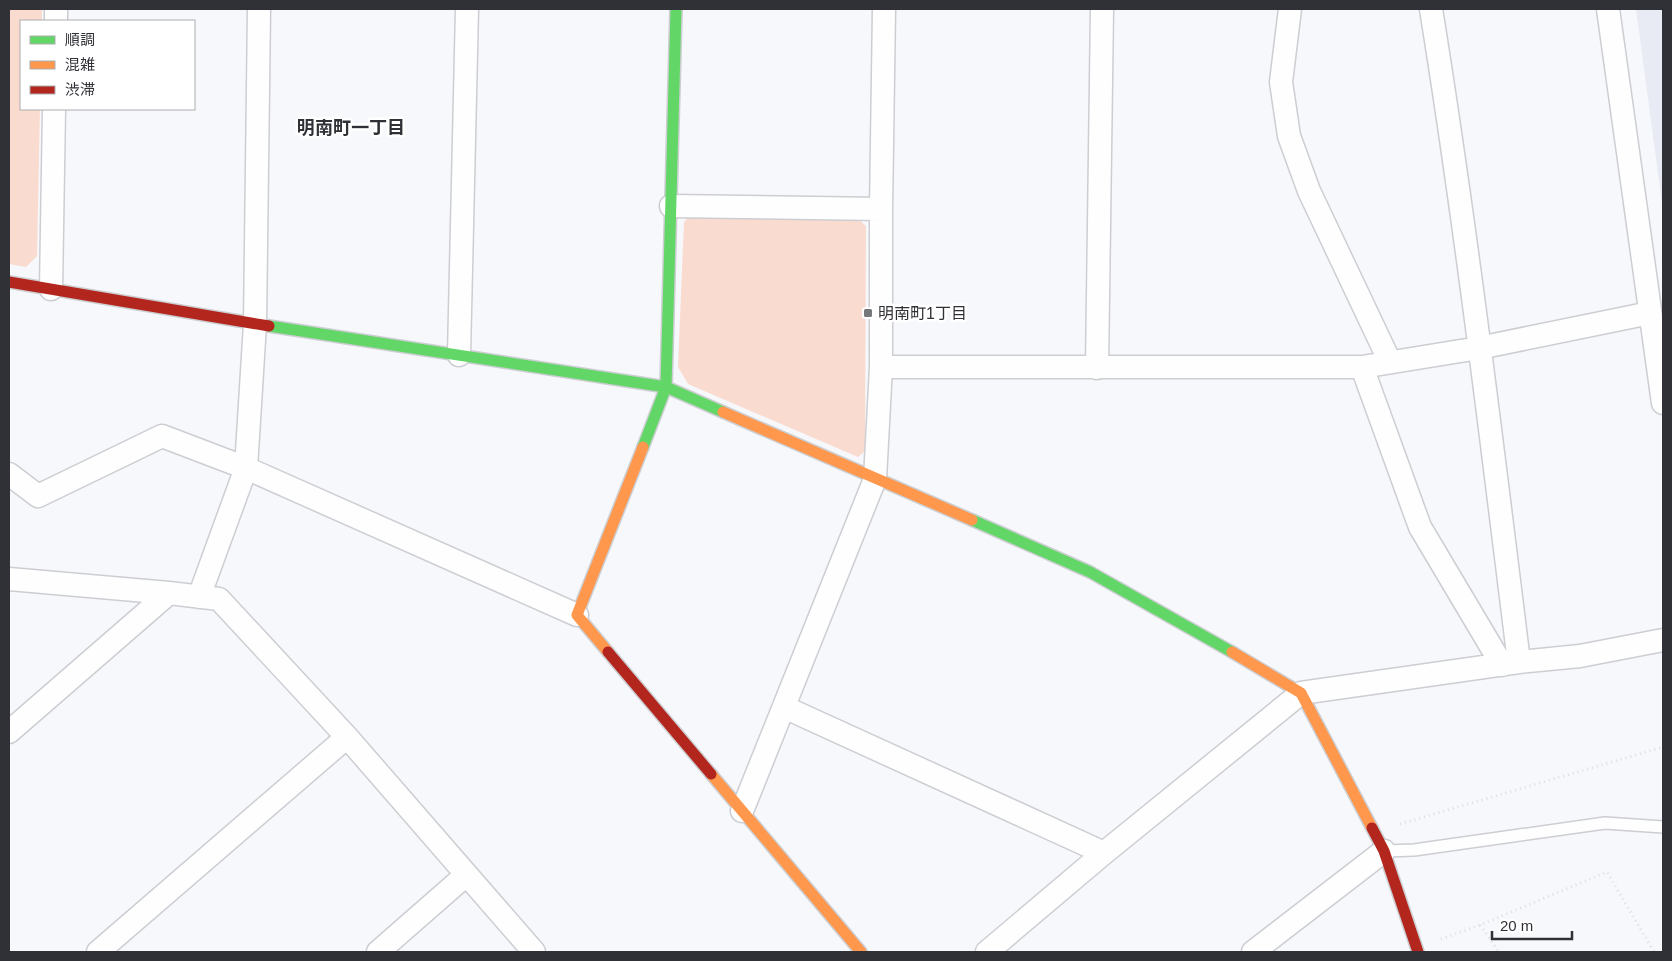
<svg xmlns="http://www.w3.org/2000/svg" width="1672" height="961" viewBox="0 0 1672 961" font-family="Arial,'Noto Sans JP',sans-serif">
<rect width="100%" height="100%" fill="#f7f8fc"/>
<!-- built -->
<path fill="#e8ebf3" d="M1636,9H1663V211Z"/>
<!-- green -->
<path fill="#fadbcf" d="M9,9H42V21H21V109H40L37,256L26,267L9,264Z
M693,211L855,216L866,226L865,451L858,457L688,384L678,367L684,222Z"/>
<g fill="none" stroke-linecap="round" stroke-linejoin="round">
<!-- lane casing -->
<g stroke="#ccced2" stroke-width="14">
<path id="lane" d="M1385,851L1414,850L1605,823L1663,827"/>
</g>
<!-- street casing -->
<g stroke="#ccced2" stroke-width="25">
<path id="street" d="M1290,9L1281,82L1289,136L1309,191L1390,362
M1431,9C1466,226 1492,444 1519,662
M1608,9L1663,403
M56,21V9
M671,206L881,209
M51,289L54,109
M459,355L467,9
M881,367H1362L1479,348L1650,313
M1362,367L1420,527L1502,665
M1097,368L1102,9
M9,474L38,496L162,436L246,468L577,615
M9,579L169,593L219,599L347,737L534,952
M199,597L246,468L255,324L259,9
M784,707L1104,853
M9,732L169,593
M742,811L875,479L881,367V209L884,9
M98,952L347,737
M378,952L466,875
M987,952L1104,853L1301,693L1519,662L1580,656L1663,640
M1253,952L1384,851"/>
</g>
<!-- fast casing -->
<g stroke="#ccced2" stroke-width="14">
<path id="fast" d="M269,326L666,387L723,412
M643,447L666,387L676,9
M972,520L1090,572L1232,652"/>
</g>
<!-- slow casing -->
<g stroke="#ccced2" stroke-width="14">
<path id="slow" d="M723,412L972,520
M608,652L577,615L643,447
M1232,652L1301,693L1372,828
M711,774L861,952"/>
</g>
<!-- jam casing -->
<g stroke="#ccced2" stroke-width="14">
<path id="jam" d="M9,282L269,326
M608,652L711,774
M1372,828L1384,851L1418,952"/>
</g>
<!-- path -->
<path stroke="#dededf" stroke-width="3" stroke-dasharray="1 4" stroke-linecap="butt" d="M1400,824L1663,747
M1480,925L1499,952
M1441,939L1480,925L1607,872L1654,952"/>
<!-- lane -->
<use href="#lane" stroke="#fefeff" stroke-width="11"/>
<!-- street -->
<use href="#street" stroke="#fefeff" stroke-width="22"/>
<!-- fast -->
<use href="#fast" stroke="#63d668" stroke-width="11"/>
<!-- slow -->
<use href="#slow" stroke="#ff974d" stroke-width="11"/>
<!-- jam -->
<use href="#jam" stroke="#b3261e" stroke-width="11"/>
</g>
<!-- markers -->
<rect fill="#75777b" stroke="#fff" stroke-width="2" x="863" y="308" width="10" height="10" rx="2.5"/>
<g text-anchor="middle" stroke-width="5" stroke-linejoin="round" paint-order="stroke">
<!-- poi labels -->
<g font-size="16" fill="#2f3136" stroke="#fff" text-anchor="start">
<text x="878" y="319">明南町1丁目</text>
</g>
<!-- neighbourhood labels -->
<g font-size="18" font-weight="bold" fill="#2f3136" stroke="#fff">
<text x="351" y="134">明南町一丁目</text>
</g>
</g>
<!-- border -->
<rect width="1672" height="961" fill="none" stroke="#2f3136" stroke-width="20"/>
<!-- legend -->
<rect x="20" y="20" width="175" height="90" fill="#ffffff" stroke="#acadaf"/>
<rect x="30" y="36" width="25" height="8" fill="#63d668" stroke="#acadaf"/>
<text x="65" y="45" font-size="15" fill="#2f3136">順調</text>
<rect x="30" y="61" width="25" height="8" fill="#ff974d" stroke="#acadaf"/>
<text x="65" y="70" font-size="15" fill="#2f3136">混雑</text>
<rect x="30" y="86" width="25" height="8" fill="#b3261e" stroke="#acadaf"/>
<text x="65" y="95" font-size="15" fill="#2f3136">渋滞</text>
<!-- scale -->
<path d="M1492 931v8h80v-8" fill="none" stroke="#2f3136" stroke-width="2.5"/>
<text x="1500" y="931" font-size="15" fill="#2f3136" stroke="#ffffff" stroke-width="4" paint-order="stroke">20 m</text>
</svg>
